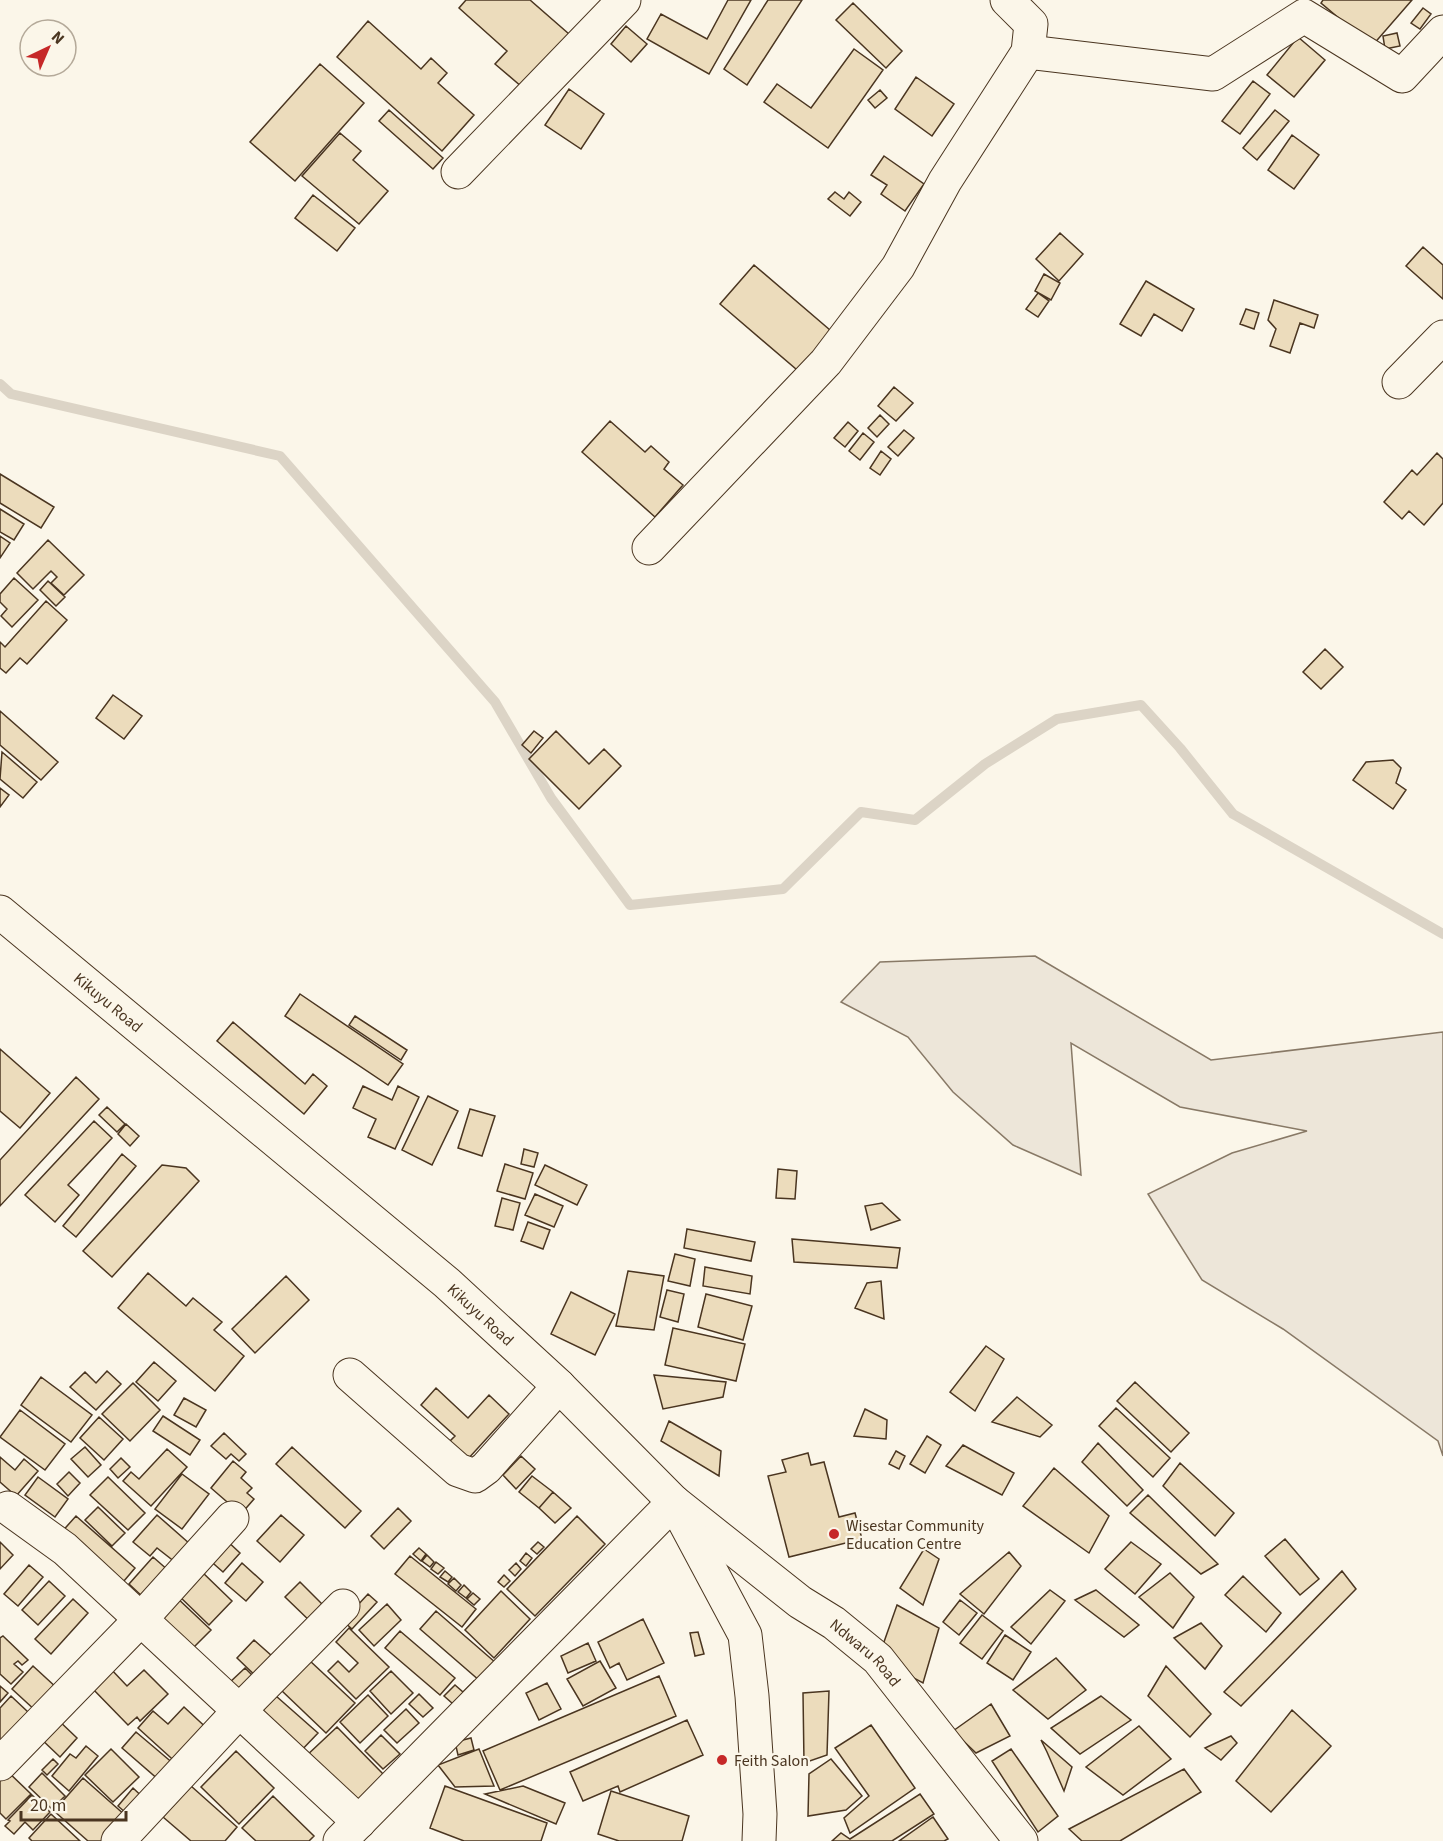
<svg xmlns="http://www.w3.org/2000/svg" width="1443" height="1841" viewBox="0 0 1443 1841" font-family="'Source Sans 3',sans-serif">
<rect width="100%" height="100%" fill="#fbf6e9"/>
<!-- green -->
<path fill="#ede6d9" stroke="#887966" stroke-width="1.5" d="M1035,956L1211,1060L1443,1032V1456L1438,1441L1283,1329L1202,1280L1148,1194L1232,1153L1307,1131L1180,1107L1071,1043L1081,1175L1013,1145L953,1092L908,1037L841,1002L880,962Z"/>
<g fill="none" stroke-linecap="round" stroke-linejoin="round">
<!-- stream -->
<path stroke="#dcd4c6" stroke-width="10" d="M0,384L11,394L280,456L495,702L551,798L630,905L783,889L861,812L915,820L985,764L1057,719L1141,705L1180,748L1233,814L1443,934"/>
</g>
<!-- building -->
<path fill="#ecdcbc" stroke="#4a3520" stroke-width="1.5" d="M466,0H530L569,34L522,87L495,64L507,51L459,8Z
M728,0H751L709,74L647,39L661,14L707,39Z
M768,0H802L747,85L724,69Z
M1323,0H1412L1372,46L1321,3Z
M853,3L902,51L886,68L836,20Z
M1423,8L1431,14L1420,29L1411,23Z
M368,21L421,69L431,58L447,73L438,83L474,115L442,151L337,57Z
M626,26L647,44L631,62L611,44Z
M1397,33L1400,46L1385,49L1383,36Z
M1298,37L1325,60L1294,97L1267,75Z
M854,49L883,70L828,148L764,102L777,84L811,108Z
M320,64L364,103L295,181L250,142Z
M916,77L954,104L932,136L895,109Z
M1253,81L1270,94L1240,134L1222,121Z
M569,89L604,114L581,149L545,125Z
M880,90L887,98L875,108L868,100Z
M389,110L443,158L433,169L379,121Z
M1275,110L1289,121L1257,160L1243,148Z
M340,133L361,151L353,160L388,191L359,224L302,176Z
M1292,135L1319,155L1294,189L1268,170Z
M884,156L924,184L905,211L881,194L887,185L871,175Z
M835,192L844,199L849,192L861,202L850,216L828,199Z
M313,195L355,228L337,251L295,218Z
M1060,233L1083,254L1059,281L1036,259Z
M1423,247L1443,265V299L1406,266Z
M754,265L837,336L803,375L720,304Z
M1044,274L1060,283L1051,300L1035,291Z
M1146,281L1194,309L1182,331L1154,314L1141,336L1120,324Z
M1038,293L1049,301L1038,317L1026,309Z
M1274,300L1318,315L1314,328L1300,323L1290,353L1270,346L1276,329L1268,320Z
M1246,309L1259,313L1254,329L1240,324Z
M894,387L913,403L896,421L878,406Z
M880,415L889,424L877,437L868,428Z
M610,421L645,452L651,446L669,462L664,469L683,485L655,517L582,452Z
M848,422L858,431L845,447L834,438Z
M904,430L914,438L898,456L888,447Z
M863,433L874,442L860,460L849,451Z
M881,451L891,459L880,475L870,468Z
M1437,453L1443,459V503L1424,525L1409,511L1402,519L1384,502L1412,470L1417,475Z
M0,474L54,507L41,528L0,503Z
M0,509L24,524L14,540L0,532Z
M0,536L10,543L0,558Z
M48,540L84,575L64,595L51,583L57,577L51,571L33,589L17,573Z
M14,578L38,600L12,627L1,616L7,609L0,602V594Z
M48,581L65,597L56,606L40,590Z
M46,601L67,620L27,664L20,658L6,673L0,668V642L5,647Z
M1325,649L1343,667L1321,689L1303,672Z
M113,695L142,716L124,739L96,718Z
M0,711L58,762L41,780L0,745Z
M534,731L543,738L531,753L522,745Z
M556,731L589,764L604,749L621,766L579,809L529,759Z
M2,752L37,782L23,798L0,779Z
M1393,760L1401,768L1396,783L1406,790L1393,809L1353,780L1366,762Z
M0,788L9,795L0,807Z
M300,994L403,1064L388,1085L285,1016Z
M355,1016L407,1050L401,1060L349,1025Z
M233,1022L305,1084L313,1074L327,1086L304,1114L217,1041Z
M0,1049L50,1093L20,1128L0,1111Z
M76,1077L99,1099L0,1206V1160Z
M363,1086L392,1100L398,1086L419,1097L395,1149L368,1137L376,1119L353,1108Z
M428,1096L458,1111L432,1165L402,1150Z
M107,1107L125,1124L117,1132L99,1115Z
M470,1109L495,1116L482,1156L458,1148Z
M94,1121L112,1138L68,1185L79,1195L55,1222L25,1195Z
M126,1124L139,1136L130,1146L118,1134Z
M524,1149L538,1153L534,1167L521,1164Z
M122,1154L136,1166L76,1237L63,1226Z
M505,1164L533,1173L525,1199L497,1191Z
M162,1165L186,1168L199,1181L112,1277L83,1251Z
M545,1165L587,1185L577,1205L535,1185Z
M778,1169L797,1171L795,1199L776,1198Z
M535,1194L563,1206L554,1227L525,1215Z
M502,1198L520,1203L513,1230L495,1226Z
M882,1203L900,1220L871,1230L865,1206Z
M528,1222L550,1230L543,1249L521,1241Z
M687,1229L755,1242L751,1261L684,1248Z
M792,1239L900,1248L897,1268L794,1262Z
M675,1254L695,1259L690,1286L668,1281Z
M705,1267L752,1276L750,1294L703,1286Z
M628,1271L664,1276L654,1330L616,1326Z
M148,1273L186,1306L193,1298L222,1322L214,1330L244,1356L215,1391L118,1308Z
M286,1276L309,1300L255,1353L232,1329Z
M881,1281L884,1319L855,1308L867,1283Z
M667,1290L684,1294L678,1322L660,1317Z
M571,1292L615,1314L595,1355L551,1334Z
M706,1294L752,1306L743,1340L698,1327Z
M673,1328L745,1344L736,1381L665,1365Z
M986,1346L1004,1359L975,1411L950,1392Z
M154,1362L176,1381L158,1401L136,1382Z
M107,1371L121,1384L96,1410L70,1387L85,1372L96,1383Z
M654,1375L726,1382L723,1397L663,1409Z
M41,1377L92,1415L71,1442L21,1405Z
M1135,1382L1189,1433L1171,1452L1117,1401Z
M133,1383L160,1410L130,1441L102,1414Z
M436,1388L468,1418L489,1395L509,1414L467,1460L448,1443L455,1436L421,1405Z
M1017,1397L1052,1425L1040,1437L992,1422Z
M184,1398L206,1410L196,1427L174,1415Z
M1116,1408L1170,1458L1153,1477L1099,1426Z
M865,1409L887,1420L886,1439L854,1436Z
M20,1410L65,1444L45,1470L0,1437Z
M163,1416L200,1440L190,1455L153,1431Z
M99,1417L123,1439L104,1460L80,1438Z
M669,1421L721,1451L719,1476L661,1441Z
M224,1433L246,1454L239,1461L231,1454L226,1459L211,1446Z
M927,1436L941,1445L925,1473L910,1464Z
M1098,1443L1143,1490L1127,1506L1082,1462Z
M963,1445L1014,1473L1002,1495L946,1466Z
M85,1447L101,1465L88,1477L71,1459Z
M292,1447L361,1511L345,1528L276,1464Z
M167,1449L187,1467L151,1506L123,1481L131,1472L139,1479Z
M896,1451L905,1456L899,1469L889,1464Z
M808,1453L811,1465L824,1462L839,1517L855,1513L862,1539L789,1557L768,1476L786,1472L782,1460Z
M521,1456L535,1469L516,1489L503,1475Z
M0,1457L15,1470L24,1459L38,1471L16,1496L0,1482Z
M121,1458L130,1467L118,1478L110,1469Z
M233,1461L246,1472L241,1478L252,1488L247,1493L254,1499L241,1514L211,1488Z
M1180,1463L1234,1513L1215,1536L1163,1486Z
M1054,1468L1109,1516L1089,1553L1023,1506Z
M69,1472L80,1483L68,1496L57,1484Z
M182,1474L209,1494L182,1529L155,1509Z
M532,1476L553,1492L539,1508L519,1492Z
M38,1477L68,1499L55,1517L25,1495Z
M108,1477L145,1513L128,1530L90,1495Z
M553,1492L571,1508L555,1523L539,1508Z
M1148,1495L1218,1564L1201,1574L1130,1513Z
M98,1507L125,1533L112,1546L85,1520Z
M398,1508L411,1521L384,1549L371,1536Z
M157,1515L190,1544L175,1562L157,1548L150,1556L133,1542Z
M281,1515L304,1535L280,1562L257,1541Z
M76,1516L135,1568L118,1588L59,1535Z
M577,1516L605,1544L535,1616L507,1589Z
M224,1538L240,1553L223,1572L206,1557Z
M1285,1539L1319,1579L1300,1595L1265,1556Z
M0,1542L13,1555L0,1569Z
M538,1542L544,1547L537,1554L531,1549Z
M1131,1542L1161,1564L1135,1594L1105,1569Z
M419,1548L426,1554L421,1561L413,1554Z
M924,1549L939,1559L923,1605L900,1588Z
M1009,1552L1021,1566L984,1614L960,1594Z
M526,1553L532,1558L526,1566L520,1561Z
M427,1555L434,1562L430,1567L422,1561Z
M410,1556L476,1609L462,1627L395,1574Z
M153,1557L169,1571L144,1598L129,1584Z
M436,1562L444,1568L438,1574L431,1569Z
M242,1563L263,1582L246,1601L225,1583Z
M516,1563L521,1569L515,1576L509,1570Z
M29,1565L43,1577L18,1606L4,1594Z
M200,1570L232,1601L209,1625L177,1594Z
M445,1571L452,1577L448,1582L440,1577Z
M1342,1571L1356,1589L1241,1706L1224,1692Z
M1170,1573L1194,1597L1173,1628L1139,1597Z
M504,1575L510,1581L504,1587L498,1582Z
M1243,1576L1281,1613L1266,1632L1225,1595Z
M454,1578L461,1585L456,1591L448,1584Z
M49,1581L65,1596L38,1625L22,1610Z
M300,1582L328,1610L314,1625L285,1597Z
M464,1585L471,1592L466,1598L458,1592Z
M1050,1590L1065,1601L1031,1644L1011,1627Z
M1096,1590L1139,1625L1124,1637L1075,1600Z
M501,1591L530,1619L494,1658L465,1630Z
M473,1593L480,1599L474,1605L467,1599Z
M368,1594L377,1602L352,1629L343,1621Z
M174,1595L211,1630L192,1649L156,1614Z
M73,1599L88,1613L51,1654L35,1639Z
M960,1600L977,1613L959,1635L943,1622Z
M387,1604L401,1620L374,1646L359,1630Z
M897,1605L939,1628L923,1683L878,1659Z
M436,1611L496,1663L480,1681L420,1629Z
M982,1615L1003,1631L982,1659L960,1643Z
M643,1619L664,1663L627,1680L619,1663L610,1668L598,1642Z
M1201,1623L1222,1646L1205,1669L1174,1638Z
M349,1628L389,1667L356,1699L328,1671L338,1661L349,1672L358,1663L336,1642Z
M400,1631L455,1678L440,1695L385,1648Z
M698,1632L704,1654L695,1656L690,1633Z
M1005,1635L1031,1652L1013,1680L987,1663Z
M3,1636L28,1660L22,1665L18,1661L14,1664L23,1672L11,1684L0,1674V1638Z
M254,1640L281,1664L263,1683L237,1658Z
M588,1643L596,1661L568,1673L561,1656Z
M1056,1658L1086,1690L1048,1719L1013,1690Z
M309,1660L355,1703L326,1733L281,1690Z
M600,1661L616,1688L583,1706L567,1679Z
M33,1666L58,1689L37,1712L12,1689Z
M1166,1666L1211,1714L1190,1737L1148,1696Z
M109,1667L127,1686L144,1670L168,1694L140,1721L137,1717L128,1725L90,1686Z
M245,1668L261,1684L244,1700L228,1684Z
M391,1671L413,1693L391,1714L370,1691Z
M659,1676L676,1716L500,1790L483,1751Z
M474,1681L482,1688L461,1711L444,1696L455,1685L463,1692Z
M547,1683L561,1709L539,1720L526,1693Z
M0,1686L8,1693L0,1702Z
M829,1691L827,1755L804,1763L803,1693Z
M419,1694L433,1708L423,1717L409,1704Z
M368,1695L388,1716L360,1743L340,1722Z
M11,1696L28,1712L0,1741V1708Z
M276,1696L318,1733L297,1755L256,1717Z
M1101,1696L1131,1720L1080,1754L1051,1728Z
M991,1704L1010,1736L976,1753L953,1731Z
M184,1707L212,1733L181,1767L138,1728L153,1711L168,1724Z
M406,1709L419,1723L397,1743L384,1730Z
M1292,1710L1331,1746L1271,1812L1236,1781Z
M55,1717L77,1738L60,1757L38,1736Z
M687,1720L703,1755L620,1792L618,1786L583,1801L570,1772Z
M871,1725L915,1788L850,1833L844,1818L869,1796L835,1748Z
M1139,1726L1171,1759L1123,1795L1086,1767Z
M337,1727L384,1775L352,1806L304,1758Z
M136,1732L181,1770L167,1787L122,1748Z
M381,1735L400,1754L383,1769L365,1751Z
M1231,1736L1237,1743L1221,1760L1205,1748Z
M471,1738L474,1750L458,1755L455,1742Z
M1041,1740L1072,1767L1064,1791L1047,1752Z
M86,1746L98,1756L69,1791L52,1776L70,1754L76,1758Z
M111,1749L139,1777L113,1802L85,1775Z
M479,1749L494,1786L455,1787L438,1765Z
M1011,1749L1058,1816L1038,1832L992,1761Z
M236,1751L274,1788L239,1824L201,1787Z
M53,1759L58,1764L47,1775L42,1770Z
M831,1759L862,1796L846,1810L808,1816L809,1774Z
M3,1767L31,1794L6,1819L0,1813V1769Z
M1184,1769L1201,1792L1120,1841H1082L1069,1829Z
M42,1773L65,1796L52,1809L29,1787Z
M83,1778L126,1816L103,1841H88L54,1811Z
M191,1786L237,1827L225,1841H191L163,1817Z
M445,1786L547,1823L541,1841H464L430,1828Z
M523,1786L565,1803L556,1824L485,1794Z
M133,1788L149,1803L134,1820L118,1806Z
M611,1791L689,1816L682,1841H619L598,1834Z
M920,1794L934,1814L892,1841H832L841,1833L850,1839Z
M32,1795L50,1812L33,1830L25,1822L14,1834L5,1826L10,1821L8,1820Z
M273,1796L314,1836L309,1841H256L242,1828Z
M51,1814L80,1841H32L29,1838Z
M933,1817L948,1839L944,1841H899Z"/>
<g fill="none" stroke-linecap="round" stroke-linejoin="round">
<!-- minor casing -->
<g stroke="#4a3520" stroke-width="35">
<g id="minor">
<path d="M1028,52L1213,74L1304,16L1402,76L1443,32"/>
<path d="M458,172L624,0"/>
<path d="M1399,382L1443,337"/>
<path d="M649,548L826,362L898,267L945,181L1028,52L1031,24L1007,0"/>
<path d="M350,1375L458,1470L475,1476L486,1468L559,1386"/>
<path d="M8,1508L65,1549L359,1822"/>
<path d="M0,1764L141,1619L232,1518"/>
<path d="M118,1841L240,1710L343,1606"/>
<path id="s1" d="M340,1841L674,1502L800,1602L834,1623L878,1659L1021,1841"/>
</g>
</g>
<!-- major casing -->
<g stroke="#4a3520" stroke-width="35">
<g id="major">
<path id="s2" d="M0,912L447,1283L559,1386L674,1502L745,1635L752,1696L760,1814L759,1841"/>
</g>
</g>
<!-- minor -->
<use href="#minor" stroke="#fbf6e9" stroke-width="33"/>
<!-- major -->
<use href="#major" stroke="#fbf6e9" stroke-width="33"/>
</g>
<!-- markers -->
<g fill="#c62828" stroke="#fbf6e9" stroke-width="2">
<circle cx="834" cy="1534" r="6"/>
<circle cx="722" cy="1760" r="6"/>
</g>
<g text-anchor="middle" stroke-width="4.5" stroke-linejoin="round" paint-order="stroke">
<!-- street labels -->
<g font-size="16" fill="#4a3520" stroke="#fbf6e9">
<text dy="6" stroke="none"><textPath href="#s2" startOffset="141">Kikuyu Road</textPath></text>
<text dy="6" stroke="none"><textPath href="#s2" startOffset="627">Kikuyu Road</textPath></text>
<text dy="6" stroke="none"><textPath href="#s1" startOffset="720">Ndwaru Road</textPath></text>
</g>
<!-- poi labels -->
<g font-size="16" fill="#4a3520" stroke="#fbf6e9" text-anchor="start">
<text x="846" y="1531">Wisestar Community<tspan x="846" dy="18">Education Centre</tspan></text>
<text x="734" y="1766">Feith Salon</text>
</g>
</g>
<!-- north arrow -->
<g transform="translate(48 48) rotate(44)"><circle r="28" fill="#fbf6e9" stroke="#b4a999" stroke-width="1.5"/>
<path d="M0-4.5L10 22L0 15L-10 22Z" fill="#c62828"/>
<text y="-9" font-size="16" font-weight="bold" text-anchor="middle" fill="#4a3520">N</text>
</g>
<!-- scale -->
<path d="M21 1811v9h105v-9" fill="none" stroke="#4a3520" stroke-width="3"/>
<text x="30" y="1811" font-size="18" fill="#4a3520" stroke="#fbf6e9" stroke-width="4.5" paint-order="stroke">20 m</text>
</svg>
